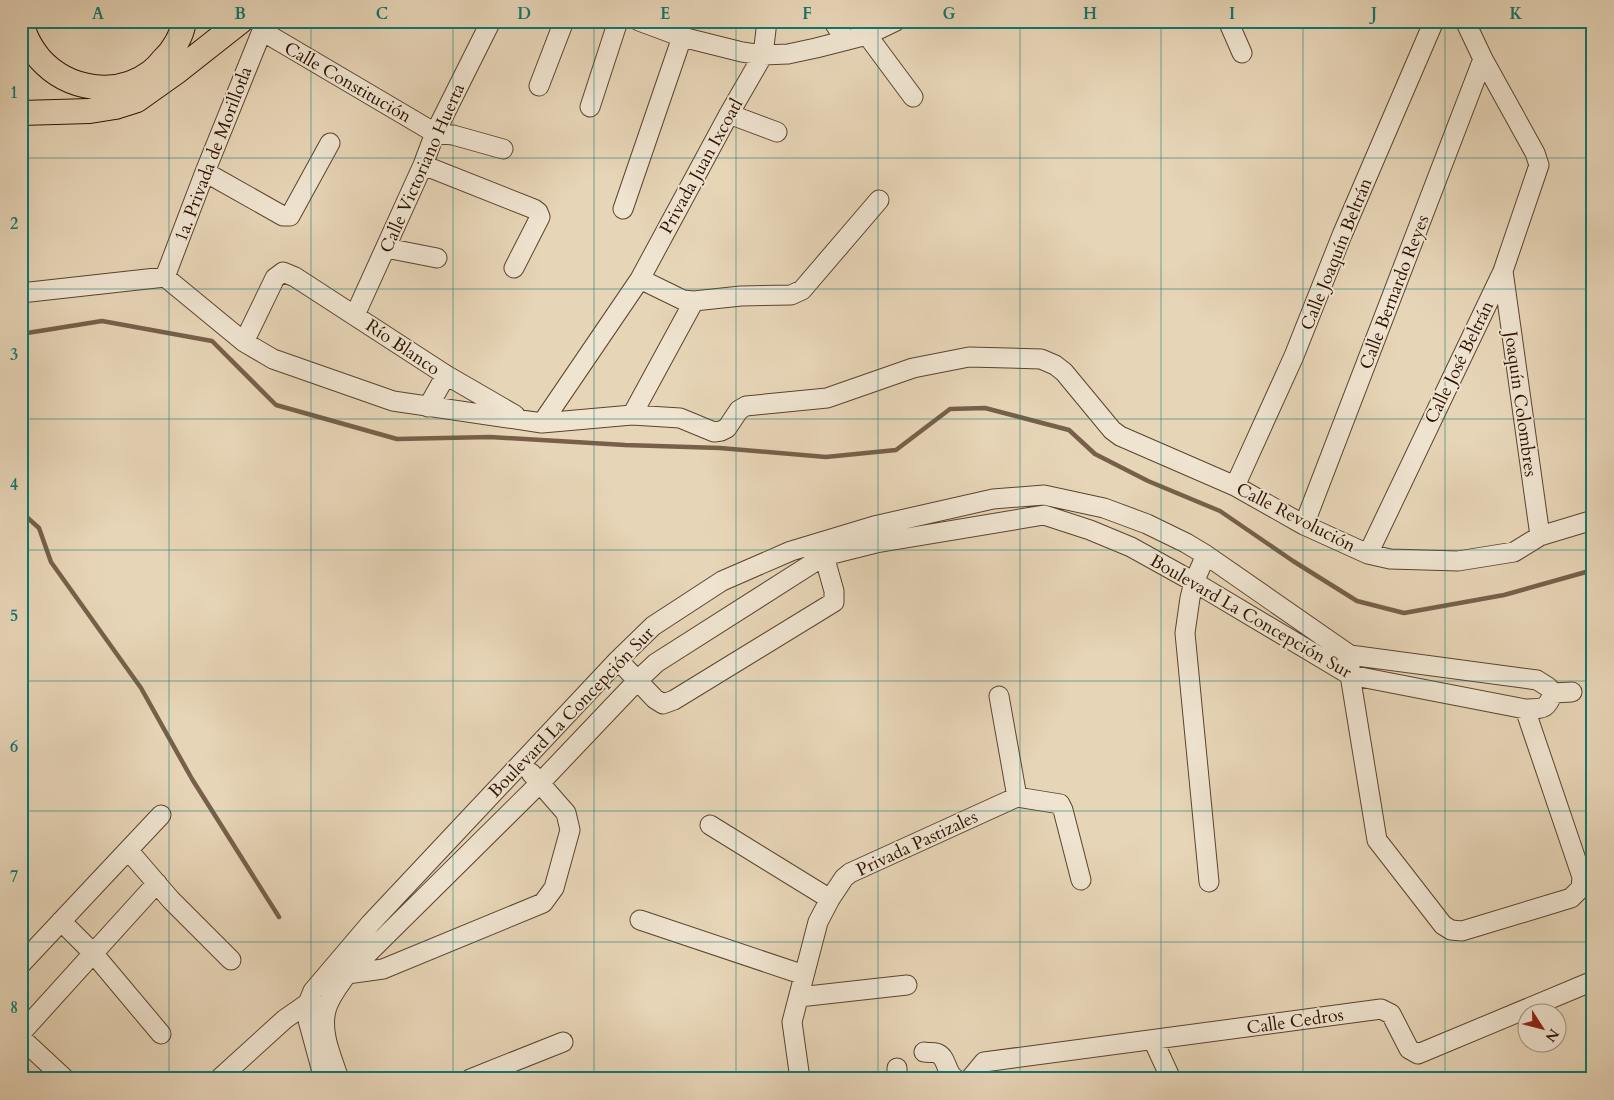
<svg xmlns="http://www.w3.org/2000/svg" width="1614" height="1100" viewBox="0 0 1614 1100" font-family="Cardo,serif">
<rect width="100%" height="100%" fill="#e7d5b7"/>
<filter id="stains"><feTurbulence type="fractalNoise" baseFrequency=".004" numOctaves="4"/><feColorMatrix values="0 0 0 0 .2 0 0 0 0 .09 0 0 0 0 .02 0 0 0 .5 -.17"/></filter>
<radialGradient id="worn" r=".72"><stop offset=".6" stop-color="#630" stop-opacity="0"/><stop offset="1" stop-color="#630" stop-opacity=".3"/></radialGradient>
<g fill="none" stroke-linecap="round" stroke-linejoin="round">
<!-- stream -->
<path stroke="#775f49" stroke-width="4.5" d="M21,334L102,321L212,341L276,405L397,439L490,437L625,445L720,448L826,457L896,450L950,409L985,408L1069,430L1095,454L1148,481L1220,511L1293,561L1357,601L1404,613L1504,595L1593,570
M21,512L39,528L51,562L141,688L192,779L279,917"/>
<!-- minor casing -->
<g stroke="#5c432e" stroke-width="21">
<path id="minor" d="M639,21L682,37L742,52L763,55L788,54L816,48L867,35L896,21
M833,21L845,40
M1228,21L1242,53
M262,31L435,133L453,135L503,149
M867,35L913,97
M539,86L564,21
M590,107L618,21
M729,114L777,132
M423,165L534,209L538,212L540,217L514,268
M205,172L283,216H290L330,143
M623,209L682,37L676,27
M386,248L437,258
M1503,271L1540,536
M165,277L205,172L266,21
M640,279L683,300L694,301L741,296L791,295L802,290L879,200
M21,293L165,277L244,342L273,359L393,401L542,423L632,415L680,418L714,432L721,431L727,428L739,410L746,406L827,398L913,368L969,357L1041,359L1055,365L1064,372L1112,430L1120,436L1235,486L1304,525L1368,554L1390,559L1458,561L1514,552L1540,536L1593,520
M355,315L423,165L435,133L491,21
M244,342L275,278L283,272L295,277L446,375L515,415
M428,407L446,375
M632,415L694,301
M542,423L640,279L729,114L763,55L767,21
M1235,486L1294,356L1342,235L1434,21
M1304,525L1483,59
M1368,554L1503,271L1539,165L1535,153L1483,59L1465,21
M1206,555L1194,582L1190,598L1185,633L1209,882
M618,660L655,699L663,704L674,700L834,602V591L821,545
M1350,663V675L1377,840L1443,925L1451,930L1462,931L1571,898L1581,888L1582,877L1525,709
M1553,693L1572,692
M999,696L1017,797
M710,825L830,899
M128,850L171,900L231,960
M640,920L804,975
M61,921L93,953L161,1034
M21,964L161,815
M347,974L383,969L543,903L554,888L570,830L566,813L531,773
M799,997L907,985
M21,1033L157,883
M21,1038L65,1079
M1153,1040L1171,1079
M924,1052C928,1053 933,1052 936,1053C948,1056 945,1074 956,1079
M219,1079L285,1019L308,1003L316,1005
M324,1079L308,1020V1003L313,991L370,924L618,660L653,626L722,581L791,551L874,526L993,499L1044,495L1104,508L1147,524L1186,543L1206,555L1350,655L1537,680L1548,687L1553,693
M339,1079C332,1057 319,1031 327,1007C331,995 340,984 347,974L540,783L638,680L656,663L824,556L876,543L1044,515L1090,530L1131,547L1194,582L1350,675L1525,709C1543,708 1546,711 1553,693
M470,1079L563,1042
M800,1079L792,1022L818,922L830,899L844,878L850,873L1017,797L1060,804L1063,810L1081,880
M897,1079V1068
M970,1079L984,1062L1381,1009L1391,1014L1409,1049L1418,1054L1593,981"/>
</g>
<!-- major casing -->
<g stroke="#2e1200" stroke-width="26">
<path id="major" d="M22,21C23,35 32,49 40,59C68,90 117,98 151,72C155,69 159,65 162,61C173,51 182,36 184,21
M21,113L90,111L115,107L137,100L175,73L241,21"/>
</g>
<!-- minor -->
<use href="#minor" stroke="#efe4d0" stroke-width="19"/>
<!-- major -->
<use href="#major" stroke="#e7d5b7" stroke-width="24"/>
</g>
<!-- grid -->
<path fill="none" stroke="#0f766e" stroke-width="1" stroke-opacity="0.55" d="M169,21V1079M311,21V1079M453,21V1079M594,21V1079M736,21V1079M878,21V1079M1020,21V1079M1161,21V1079M1303,21V1079M1445,21V1079M21,158H1593M21,289H1593M21,419H1593M21,550H1593M21,681H1593M21,811H1593M21,942H1593"/>
<g text-anchor="middle" stroke-width="4" stroke-linejoin="round" paint-order="stroke">
<!-- street labels -->
<g font-size="18" fill="#2e1200" stroke="#efe4d0">
<text transform="translate(348 82) rotate(30)" y="6">Calle Constitución</text>
<text transform="translate(213 154) rotate(-69)" y="6">1a. Privada de Morillotla</text>
<text transform="translate(701 166) rotate(-61)" y="6">Privada Juan Ixcoatl</text>
<text transform="translate(422 168) rotate(-66)" y="6">Calle Victoriano Huerta</text>
<text transform="translate(1336 254) rotate(-68)" y="6">Calle Joaquín Beltrán</text>
<text transform="translate(1394 292) rotate(-69)" y="6">Calle Bernardo Reyes</text>
<text transform="translate(403 347) rotate(34)" y="6">Río Blanco</text>
<text transform="translate(1459 362) rotate(-64)" y="6">Calle José Beltrán</text>
<text transform="translate(1521 404) rotate(82)" y="6">Joaquín Colombres</text>
<text transform="translate(1296 517) rotate(27)" y="6">Calle Revolución</text>
<text transform="translate(1251 616) rotate(30)" y="6">Boulevard La Concepción Sur</text>
<text transform="translate(571 712) rotate(-46)" y="6">Boulevard La Concepción Sur</text>
<text transform="translate(917 843) rotate(-25)" y="6">Privada Pastizales</text>
<text transform="translate(1295 1021) rotate(-8)" y="6">Calle Cedros</text>
</g>
</g>
<!-- margin -->
<rect width="1614" height="1100" fill="none" stroke="#e7d5b7" stroke-width="55"/>
<!-- north arrow -->
<g transform="translate(1542 1028) rotate(126)"><circle r="24" fill="#efe4d0" stroke="#a2907d"/>
<path d="M0-4L9 19L0 12L-9 19Z" fill="#8f2418"/>
<text y="-8" font-size="14" font-weight="bold" text-anchor="middle" fill="#2e1200">N</text>
</g>
<rect x="28" y="28" width="1558" height="1044" fill="none" stroke="#0f766e" stroke-width="2"/>
<g font-size="16" text-anchor="middle" font-weight="bold" fill="#0f766e">
<text x="98" y="19">A</text>
<text x="240" y="19">B</text>
<text x="382" y="19">C</text>
<text x="524" y="19">D</text>
<text x="665" y="19">E</text>
<text x="807" y="19">F</text>
<text x="949" y="19">G</text>
<text x="1090" y="19">H</text>
<text x="1232" y="19">I</text>
<text x="1374" y="19">J</text>
<text x="1516" y="19">K</text>
<text x="14" y="98">1</text>
<text x="14" y="229">2</text>
<text x="14" y="360">3</text>
<text x="14" y="490">4</text>
<text x="14" y="621">5</text>
<text x="14" y="752">6</text>
<text x="14" y="882">7</text>
<text x="14" y="1013">8</text>
</g>
<rect width="100%" height="100%" filter="url(#stains)"/>
<rect width="100%" height="100%" fill="url(#worn)"/>
</svg>
